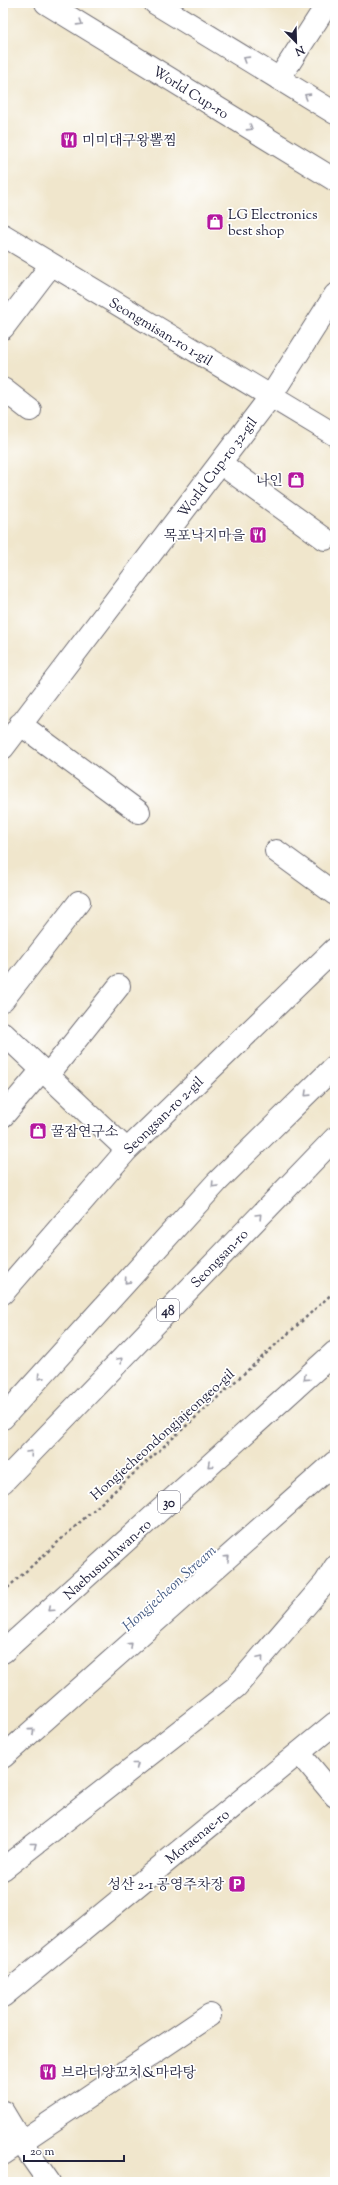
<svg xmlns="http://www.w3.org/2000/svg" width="338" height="2185" viewBox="0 0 338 2185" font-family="'Sorts Mill Goudy','Noto Serif KR',serif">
<rect width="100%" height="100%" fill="#fff"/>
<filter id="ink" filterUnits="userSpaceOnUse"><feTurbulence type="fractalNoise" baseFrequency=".025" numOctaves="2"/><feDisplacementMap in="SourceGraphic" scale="8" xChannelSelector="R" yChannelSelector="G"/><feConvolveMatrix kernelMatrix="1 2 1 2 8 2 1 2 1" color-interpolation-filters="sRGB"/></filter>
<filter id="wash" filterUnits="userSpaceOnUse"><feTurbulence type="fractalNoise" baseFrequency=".012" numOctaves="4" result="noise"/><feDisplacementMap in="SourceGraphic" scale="16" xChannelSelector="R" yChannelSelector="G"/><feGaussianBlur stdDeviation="0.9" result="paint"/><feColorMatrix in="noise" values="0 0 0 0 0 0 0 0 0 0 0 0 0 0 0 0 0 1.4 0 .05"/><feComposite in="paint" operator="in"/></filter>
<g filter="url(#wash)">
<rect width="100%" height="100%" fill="#f0e6cc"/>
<!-- pier -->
<path fill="#f0e6cc" d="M335,1347V1473L3,1775V1643Z"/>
</g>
<g filter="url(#ink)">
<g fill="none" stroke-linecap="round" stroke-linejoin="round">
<!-- minor casing -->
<g stroke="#6a676e" stroke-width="24">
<path id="minor" d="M279,79L328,3
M3,235L335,435
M3,328L51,265
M3,389L30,410
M220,463L325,539
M20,724L139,812
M3,748L271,396L335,295
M276,851L335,894
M3,1000L79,902
M3,1033L127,1150
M48,1075L119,986
M3,1116L42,1070
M3,1293L127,1150L335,949
M299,1753L335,1796
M3,2112L21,2142L49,2182
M3,2154L210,2015"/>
</g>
<!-- major casing -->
<g stroke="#6a676e" stroke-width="24">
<path id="major" d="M46,3L335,180
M155,3L335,113
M3,1418L217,1182L335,1066
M3,1482L335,1138
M3,1996L335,1723"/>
</g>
<!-- highway casing -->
<g stroke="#6a676e" stroke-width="24">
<path id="highway" d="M3,1652L335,1352
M3,1757L335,1462
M3,1869L236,1687L325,1583L335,1567"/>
</g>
<!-- path -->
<path stroke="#6a676e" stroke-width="2.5" stroke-dasharray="3 3" stroke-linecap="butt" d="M3,1592L335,1291"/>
<!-- minor -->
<use href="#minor" stroke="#fff" stroke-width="22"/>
<!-- major -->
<use href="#major" stroke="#fff" stroke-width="22"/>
<!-- highway -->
<use href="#highway" stroke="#fff" stroke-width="22"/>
</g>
<!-- one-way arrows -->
<defs><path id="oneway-chevron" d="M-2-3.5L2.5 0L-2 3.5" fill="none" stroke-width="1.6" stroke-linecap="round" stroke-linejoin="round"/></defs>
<g stroke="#9c9ca7">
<use href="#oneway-chevron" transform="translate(80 23) rotate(32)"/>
<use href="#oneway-chevron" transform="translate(246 59) rotate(-148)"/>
<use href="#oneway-chevron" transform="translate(307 96) rotate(-148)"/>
<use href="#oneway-chevron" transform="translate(250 128) rotate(32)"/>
<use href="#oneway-chevron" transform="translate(307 1094) rotate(136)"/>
<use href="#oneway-chevron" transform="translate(214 1185) rotate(133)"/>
<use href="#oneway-chevron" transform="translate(259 1216) rotate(-46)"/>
<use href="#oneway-chevron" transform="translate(127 1281) rotate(132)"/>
<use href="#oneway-chevron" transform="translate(120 1360) rotate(-46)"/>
<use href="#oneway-chevron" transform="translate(40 1377) rotate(132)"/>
<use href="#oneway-chevron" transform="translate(306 1378) rotate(138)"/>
<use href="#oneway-chevron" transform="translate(30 1453) rotate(-47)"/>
<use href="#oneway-chevron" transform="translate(210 1465) rotate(138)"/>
<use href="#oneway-chevron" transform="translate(227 1558) rotate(-42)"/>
<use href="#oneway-chevron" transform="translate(51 1609) rotate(138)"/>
<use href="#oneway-chevron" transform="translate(130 1645) rotate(-42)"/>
<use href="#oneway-chevron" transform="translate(261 1658) rotate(-50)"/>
<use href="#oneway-chevron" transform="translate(32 1731) rotate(-41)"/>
<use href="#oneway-chevron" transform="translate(136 1765) rotate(-38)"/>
<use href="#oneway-chevron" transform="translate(34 1845) rotate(-38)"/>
</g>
</g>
<!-- icons -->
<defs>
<g id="restaurant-square" transform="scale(0.9)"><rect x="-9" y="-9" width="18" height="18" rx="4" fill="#b5179e" stroke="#fff"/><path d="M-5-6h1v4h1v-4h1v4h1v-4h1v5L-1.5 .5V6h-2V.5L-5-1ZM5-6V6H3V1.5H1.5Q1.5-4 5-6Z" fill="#fff"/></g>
<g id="shop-square" transform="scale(0.9)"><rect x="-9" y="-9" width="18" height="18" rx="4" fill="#b5179e" stroke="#fff"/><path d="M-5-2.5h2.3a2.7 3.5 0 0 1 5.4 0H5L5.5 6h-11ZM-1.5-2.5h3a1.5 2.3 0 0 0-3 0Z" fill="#fff"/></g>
<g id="parking-square" transform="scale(0.9)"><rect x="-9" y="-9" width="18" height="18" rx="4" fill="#b5179e" stroke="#fff"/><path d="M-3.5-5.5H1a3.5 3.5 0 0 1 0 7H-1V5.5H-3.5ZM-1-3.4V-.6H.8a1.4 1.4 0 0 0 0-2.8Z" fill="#fff"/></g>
</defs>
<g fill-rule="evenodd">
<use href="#restaurant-square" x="69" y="140"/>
<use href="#shop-square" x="215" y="222"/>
<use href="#shop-square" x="296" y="480"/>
<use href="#restaurant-square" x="258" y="535"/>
<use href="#shop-square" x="38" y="1131"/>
<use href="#parking-square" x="237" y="1884"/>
<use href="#restaurant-square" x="48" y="2072"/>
</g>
<g text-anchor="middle" stroke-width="3.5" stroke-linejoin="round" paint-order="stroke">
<!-- shield labels -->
<g fill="#fff" stroke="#646476" stroke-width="1">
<rect x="157" y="1299" width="22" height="22" rx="3"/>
<rect x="158" y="1491" width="22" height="22" rx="3"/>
</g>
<g font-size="13" font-weight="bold" fill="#22223b">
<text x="168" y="1315">48</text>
<text x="169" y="1507">30</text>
</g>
<!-- street labels -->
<g font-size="14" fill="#22223b" stroke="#fff">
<text transform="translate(191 92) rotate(32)" y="5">World Cup-ro</text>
<text transform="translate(161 331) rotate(31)" y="5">Seongmisan-ro 1-gil</text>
<text transform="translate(217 467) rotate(-53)" y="5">World Cup-ro 32-gil</text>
<text transform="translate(163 1115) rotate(-44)" y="5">Seongsan-ro 2-gil</text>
<text transform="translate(219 1258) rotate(-46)" y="5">Seongsan-ro</text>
<text transform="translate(162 1434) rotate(-42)" y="5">Hongjecheondongjajeongeo-gil</text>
<text transform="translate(107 1559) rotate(-42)" y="5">Naebusunhwan-ro</text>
<text transform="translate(197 1836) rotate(-39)" y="5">Moraenae-ro</text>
</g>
<!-- poi labels -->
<g font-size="14" fill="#22223b" stroke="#fff" text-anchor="start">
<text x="82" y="145">미미대구왕뽈찜</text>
<text x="228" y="219">LG Electronics<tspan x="228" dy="16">best shop</tspan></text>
<text x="283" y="485" text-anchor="end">나인</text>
<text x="245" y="540" text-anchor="end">목포낙지마을</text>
<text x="51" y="1136">꿀잠연구소</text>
<text x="224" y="1889" text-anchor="end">성산 2-1 공영주차장</text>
<text x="61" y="2077">브라더양꼬치&amp;마라탕</text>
</g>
<!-- water labels -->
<g font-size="15" font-style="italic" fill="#455b83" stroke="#fff">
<text transform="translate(169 1588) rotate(-42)" y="5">Hongjecheon Stream</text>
</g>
</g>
<!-- margin -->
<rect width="338" height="2185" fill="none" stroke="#fff" stroke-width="16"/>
<!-- north arrow -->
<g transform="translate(296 42) rotate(157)" stroke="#ffffff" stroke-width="3" paint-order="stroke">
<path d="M0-3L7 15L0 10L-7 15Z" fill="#22223b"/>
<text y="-6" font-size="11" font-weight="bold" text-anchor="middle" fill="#22223b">N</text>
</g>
<!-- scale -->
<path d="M24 2155v6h100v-6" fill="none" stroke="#22223b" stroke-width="2"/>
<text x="30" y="2155" font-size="12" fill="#22223b" stroke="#ffffff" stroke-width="3" paint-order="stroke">20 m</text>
</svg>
